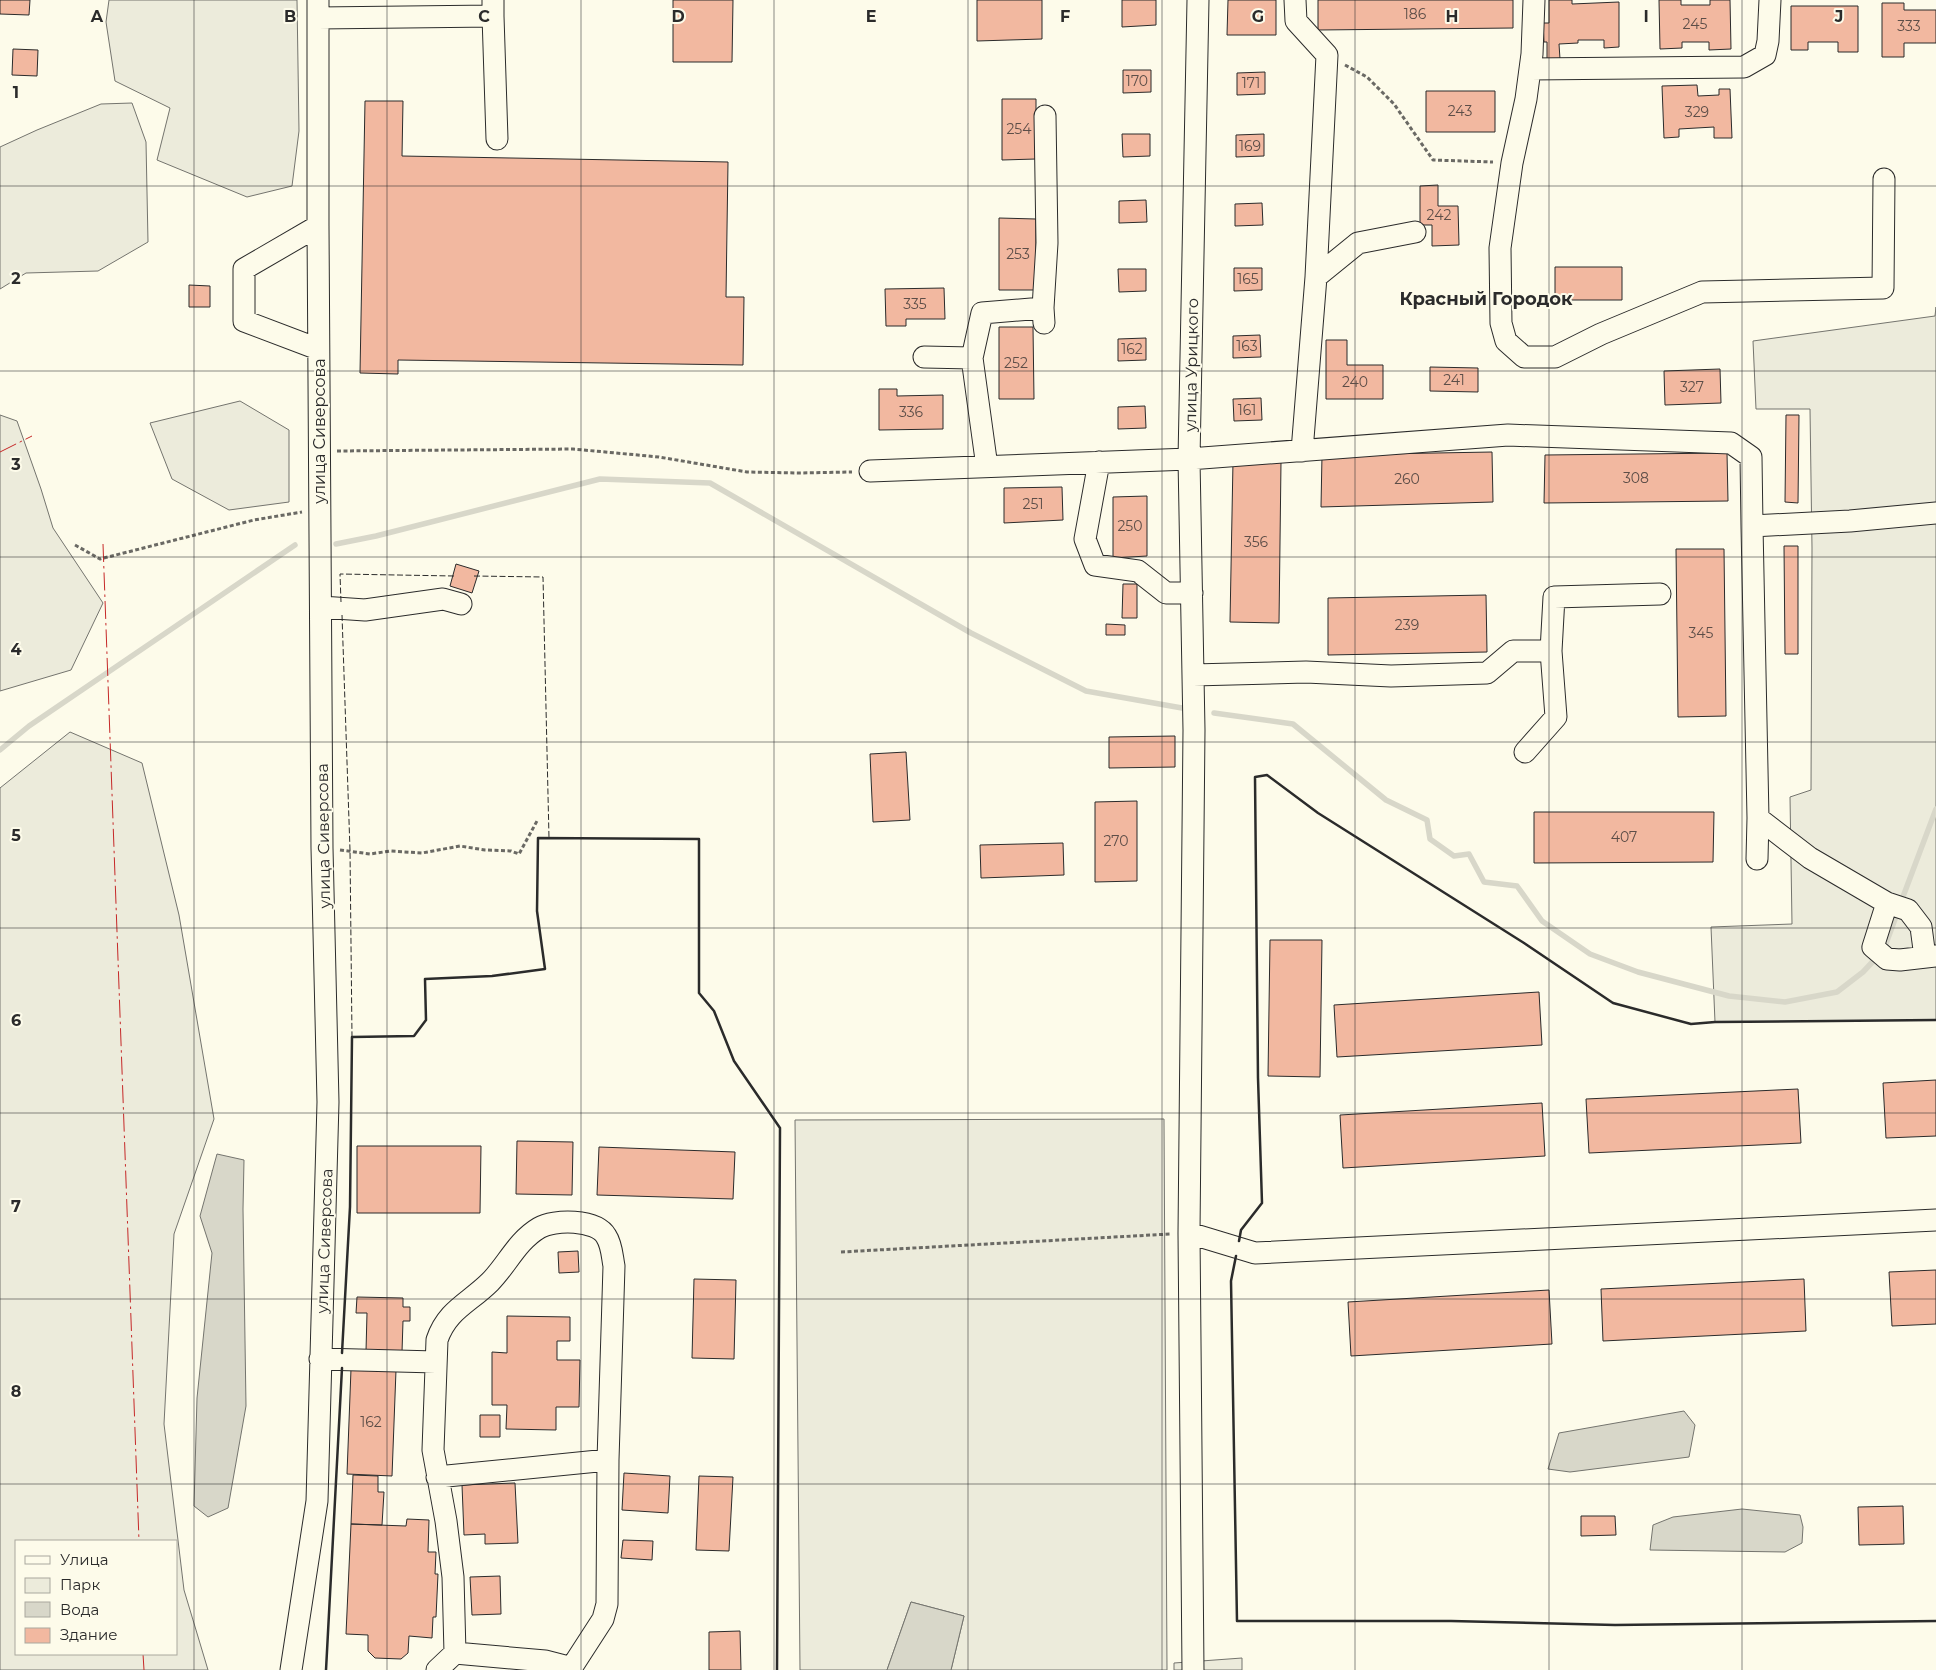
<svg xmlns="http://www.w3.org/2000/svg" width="1936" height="1670" viewBox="0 0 1936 1670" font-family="Montserrat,sans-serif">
<rect width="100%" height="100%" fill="#fdfbea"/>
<!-- green -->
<path fill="#ecebdb" stroke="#74746e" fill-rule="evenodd" d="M109,0H297L299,131L292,186L247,197L157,160L170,108L115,81L106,22Z
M132,103L146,142L148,242L98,271L26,273L0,289V147L37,130L101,104Z
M1936,307V1020L1715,1022L1711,927L1792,924L1790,797L1811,790L1812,548L1810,409H1756L1753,341L1935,316Z
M240,401L289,430V502L229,510L172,479L150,423Z
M0,415L17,421L41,489L53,528L103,603L71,670L0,691Z
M70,732L142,763L179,915L214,1119L174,1234L164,1424L184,1590L208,1670H0V788ZM16,1541H176V1654H16Z
M1164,1119L1167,1670H951L964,1616L911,1602L887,1670H800L795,1120Z
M1242,1658V1670H1174V1663Z"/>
<!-- water -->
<path fill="#d8d7c9" stroke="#74746e" d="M217,1154L244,1160L243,1209L246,1406L228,1508L208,1517L194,1506L197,1398L212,1253L200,1216Z
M1684,1411L1695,1425L1689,1457L1570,1472L1548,1469L1559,1433Z
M1742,1509L1800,1515L1803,1527L1802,1543L1785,1552L1650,1550L1653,1525L1673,1517Z
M911,1602L964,1616L951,1670H887Z"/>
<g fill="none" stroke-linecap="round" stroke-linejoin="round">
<!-- stream -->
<path stroke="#d8d7c9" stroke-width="5.5" d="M336,544L376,536L600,479L710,483L971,633L1086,691L1182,708
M1214,713L1293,724L1386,800L1427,820L1430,839L1454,856L1469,854L1484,882L1517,886L1542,921L1590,954L1638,972L1729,996L1785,1002L1837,992L1863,972L1878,956
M0,750L29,726L295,545
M1901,902L1936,809
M1884,949L1898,911"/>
</g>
<!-- building -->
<path fill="#f2b8a0" stroke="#2b2b2b" d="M0,0H30L29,15L0,14Z
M673,0H733L732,62H673Z
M977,0H1042V39L977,41Z
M1122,0H1156V25L1122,27Z
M1228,0H1276V35H1227Z
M1318,0H1513V28L1318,30Z
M1549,0H1572V4L1619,2V47L1604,48V40H1578V43L1559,44L1560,59H1547V42H1544L1543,23H1549Z
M1659,0H1681V5H1710V0H1730L1731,49L1709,50V42H1682V48L1660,49Z
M1882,3H1904V10H1936V43H1904V57H1882Z
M1791,6H1858V52H1838V42H1808V50H1791Z
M13,49L38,50L37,76L12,75Z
M1123,70H1151V92L1123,93Z
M1265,72V94L1237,95V73Z
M1697,85L1698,96L1719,95V89H1730L1732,138H1714V127L1679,129V137L1664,138L1662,86Z
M1426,91H1495V132H1426Z
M1002,99H1036V159L1002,160Z
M365,101H403L402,156L728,162L726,297H744L743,365L398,360V374L360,373Z
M1122,134H1150V156L1123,157Z
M1264,134V156L1236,157V135Z
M1438,185V206H1458L1459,245L1432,246V225H1420V186Z
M1146,200L1147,222L1119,223V201Z
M1262,203L1263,225L1235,226V204Z
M999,218L1036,219V290H999Z
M1555,267H1622V300H1555Z
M1234,268H1262V290L1234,291Z
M1118,269H1146V291L1119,292Z
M189,285L210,286V307H189Z
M944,288L945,319H906V326H886L885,289Z
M999,327H1033L1034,399H999Z
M1260,335L1261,357L1233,358V336Z
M1146,338V360L1118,361V339Z
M1326,340H1347V365H1383V399H1326Z
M1430,367L1478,368V392L1430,391Z
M1720,369L1721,403L1665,405L1664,371Z
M879,389H897V396L943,395V429L879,430Z
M1261,398L1262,420L1234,421L1233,399Z
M1145,406L1146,428L1118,429V407Z
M1786,415H1799L1798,503L1785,502Z
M1492,452L1493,502L1321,507L1322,455Z
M1727,453L1728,501L1544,503L1545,455Z
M1233,461L1281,462L1279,623L1230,622Z
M1062,487L1063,520L1004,523V488Z
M1147,496V556L1113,558V497Z
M1784,546H1798V654H1785Z
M1676,549H1724L1726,716L1678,717Z
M456,564L479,571L472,593L450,586Z
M1123,584H1137V618H1122Z
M1486,595L1487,652L1328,655V598Z
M1106,624L1125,625V635H1106Z
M1175,736V767L1109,768V737Z
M906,752L910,820L873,822L870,754Z
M1137,801V881L1095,882V802Z
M1534,812H1714L1713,862L1534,863Z
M1063,843L1064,875L981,878L980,845Z
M1270,940H1322L1320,1077L1268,1076Z
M1539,992L1542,1045L1337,1057L1334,1005Z
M1936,1080V1136L1886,1138L1883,1083Z
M1798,1089L1801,1143L1589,1153L1586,1099Z
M1542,1103L1545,1156L1343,1168L1340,1115Z
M517,1141L573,1142L572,1195L516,1194Z
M357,1146H481L480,1213H357Z
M599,1147L735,1152L733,1199L597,1195Z
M578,1251L579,1272L559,1273L558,1252Z
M1936,1270V1324L1892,1326L1889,1272Z
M694,1279L736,1280L734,1359L692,1358Z
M1804,1279L1806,1331L1603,1341L1601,1289Z
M1549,1290L1552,1344L1351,1356L1348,1302Z
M357,1297L403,1298V1307H410V1321H403L402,1352L366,1351L367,1313H356Z
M507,1316L570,1317V1341H557V1360H580L579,1407H556V1430L506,1429L507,1405H492V1352L507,1353Z
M351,1369L396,1370L392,1476L347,1474Z
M480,1415H500V1437H480Z
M624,1473L670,1476L668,1513L622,1510Z
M353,1475L378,1476V1492H384L382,1525L351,1524Z
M699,1476L733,1477L729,1551L696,1550Z
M515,1483L518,1543L485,1544V1534L464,1535L462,1485Z
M1903,1506L1904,1544L1859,1545L1858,1507Z
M1581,1516H1615L1616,1535L1581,1536Z
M407,1519L429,1520L428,1552H436L435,1574H438L436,1617H433L432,1638L409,1636L408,1653L401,1659L375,1658L368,1651V1635L346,1634L351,1524L406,1526Z
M623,1540L653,1541L652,1560L621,1558Z
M500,1576L501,1614L472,1615L470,1577Z
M740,1631L741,1670H709V1632Z"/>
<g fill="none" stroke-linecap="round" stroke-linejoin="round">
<!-- minor casing -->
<g stroke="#2b2b2b" stroke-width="23">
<path id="minor" d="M1295,0L1296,21L1327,55L1316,277L1302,451
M1534,0L1532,54L1526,99L1512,163L1500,248L1501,323L1506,341L1524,357H1555L1601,334L1702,292L1883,288L1884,179
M493,16L497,139
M318,18L493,16V0
M1530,69L1744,67L1765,55L1768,41L1770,0
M318,226L244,269V321L318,349
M1316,277L1358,243L1415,232
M1043,308L1047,243L1045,116
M924,357L972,358L987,467
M972,358L982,313L1043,308L1044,323
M1099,462L1085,539L1095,565L1138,571L1166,593H1192
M870,471L1189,459L1508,435L1731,443L1751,457L1752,526L1850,521L1936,513
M1752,526L1758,818L1810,858L1887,903L1873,947L1887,959L1900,960L1936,956
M321,607L365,610L443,599L461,604
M1551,651L1554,597L1660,594
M1193,675L1306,672L1391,676L1487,673L1513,651H1551L1556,717L1525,752
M1757,859L1758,818
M1887,903L1908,910L1921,927L1925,957
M1189,1233L1255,1253L1936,1220
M320,1359L436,1362
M437,1477L608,1460
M455,1653L453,1577L446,1521L433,1450L437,1340C447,1310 469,1303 490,1282C507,1265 517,1241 539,1228C554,1219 596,1219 606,1236C612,1245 612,1256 614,1266L608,1460L607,1604L603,1619L570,1670
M291,1670L317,1501L328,1102L322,848L318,226V0
M437,1670L455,1653L545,1661L572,1668
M1193,1670L1189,1233L1194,730L1189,459L1198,0"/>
</g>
<!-- path -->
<path stroke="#6a6964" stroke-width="3" stroke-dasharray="4 2.5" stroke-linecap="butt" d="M1345,65L1367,77L1394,104L1433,160L1493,162
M337,451L573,449L659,457L747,472L797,473L852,472
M75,545L100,559L254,520L302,512
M340,850L370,854L390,851L422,853L460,846L485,850L511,851L519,854L537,821
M841,1252L1170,1234"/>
<!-- minor -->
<use href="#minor" stroke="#fdfbea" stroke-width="21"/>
<!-- fence -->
<path stroke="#2b2b2b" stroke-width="1" stroke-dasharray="6 2.5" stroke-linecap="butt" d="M474,576L543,577L549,838
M341,602L340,574L454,576
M342,615L350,850L352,1037"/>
<!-- wall -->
<path stroke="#2b2b2b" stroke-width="2.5" d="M1239,1241L1241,1230L1262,1203L1258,1078L1255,777L1267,775L1318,813L1524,943L1613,1003L1691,1024L1715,1022L1936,1020
M1236,1256L1231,1281L1237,1621H1451L1615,1625L1936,1621
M342,1353L350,1207L352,1037L414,1036L426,1020L425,979L492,976L545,969L537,911L538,838L699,839V993L714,1011L734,1061L780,1128L777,1670
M326,1670L342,1368"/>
<!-- power -->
<path stroke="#c62828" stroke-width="1" stroke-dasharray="18 4 2.5 4" stroke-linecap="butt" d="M0,452L32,436
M103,544L139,1541
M143,1654L144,1670"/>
</g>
<!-- grid -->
<path fill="none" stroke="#2b2b2b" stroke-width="1" stroke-opacity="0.55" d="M194,0V1670M387,0V1670M581,0V1670M774,0V1670M968,0V1670M1162,0V1670M1355,0V1670M1549,0V1670M1742,0V1670M0,186H1936M0,371H1936M0,557H1936M0,742H1936M0,928H1936M0,1113H1936M0,1299H1936M0,1484H1936"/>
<g text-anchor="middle" stroke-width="4" stroke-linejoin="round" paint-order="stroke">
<!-- number labels -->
<g font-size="14" fill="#5d4e48">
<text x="1415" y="19">186</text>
<text x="1695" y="29">245</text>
<text x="1909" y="31">333</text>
<text x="1137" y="86">170</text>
<text x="1251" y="88">171</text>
<text x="1460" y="116">243</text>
<text x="1697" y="117">329</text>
<text x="1019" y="134">254</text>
<text x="1250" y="151">169</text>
<text x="1439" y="220">242</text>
<text x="1018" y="259">253</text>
<text x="1248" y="284">165</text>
<text x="915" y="309">335</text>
<text x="1247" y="351">163</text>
<text x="1132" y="354">162</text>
<text x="1016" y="368">252</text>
<text x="1454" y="385">241</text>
<text x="1355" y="387">240</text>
<text x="1692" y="392">327</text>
<text x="1247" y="415">161</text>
<text x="911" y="417">336</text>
<text x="1636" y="483">308</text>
<text x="1407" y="484">260</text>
<text x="1033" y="509">251</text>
<text x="1130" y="531">250</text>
<text x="1256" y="547">356</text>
<text x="1407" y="630">239</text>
<text x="1701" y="638">345</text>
<text x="1624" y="842">407</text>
<text x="1116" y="846">270</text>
<text x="371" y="1427">162</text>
</g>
<!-- street labels -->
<g font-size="16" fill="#2b2b2b" stroke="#fdfbea">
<text transform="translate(1191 365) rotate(-89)" y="6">улица Урицкого</text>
<text transform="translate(319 431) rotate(-90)" y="6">улица Сиверсова</text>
<text transform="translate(323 836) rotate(-91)" y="6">улица Сиверсова</text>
<text transform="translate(324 1241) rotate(-88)" y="6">улица Сиверсова</text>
</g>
<!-- neighbourhood labels -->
<g font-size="18" font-weight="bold" fill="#2b2b2b" stroke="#fdfbea">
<text x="1486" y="305">Красный Городок</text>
</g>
</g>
<g font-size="16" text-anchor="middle" font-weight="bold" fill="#2b2b2b" stroke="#fdfbea" stroke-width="4" stroke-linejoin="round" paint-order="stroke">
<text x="97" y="22">A</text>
<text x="290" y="22">B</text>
<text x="484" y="22">C</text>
<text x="678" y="22">D</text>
<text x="871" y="22">E</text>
<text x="1065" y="22">F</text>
<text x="1258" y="22">G</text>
<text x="1452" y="22">H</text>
<text x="1646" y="22">I</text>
<text x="1839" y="22">J</text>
<text x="16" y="98">1</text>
<text x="16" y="284">2</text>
<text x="16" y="470">3</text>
<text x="16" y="655">4</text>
<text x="16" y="841">5</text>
<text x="16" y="1026">6</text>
<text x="16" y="1212">7</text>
<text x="16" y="1397">8</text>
</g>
<!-- legend -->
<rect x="15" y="1540" width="162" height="115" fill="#fdfbea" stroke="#a9a89e"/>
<rect x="25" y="1556" width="25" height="8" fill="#fdfbea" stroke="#a9a89e"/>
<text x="60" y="1565" font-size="15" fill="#2b2b2b">Улица</text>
<rect x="25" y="1578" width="25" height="15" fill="#ecebdb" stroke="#a9a89e"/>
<text x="60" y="1590" font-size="15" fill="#2b2b2b">Парк</text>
<rect x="25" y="1602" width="25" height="15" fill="#d8d7c9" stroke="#a9a89e"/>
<text x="60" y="1615" font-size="15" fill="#2b2b2b">Вода</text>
<rect x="25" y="1628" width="25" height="15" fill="#f2b8a0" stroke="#a9a89e"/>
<text x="60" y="1640" font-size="15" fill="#2b2b2b">Здание</text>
</svg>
